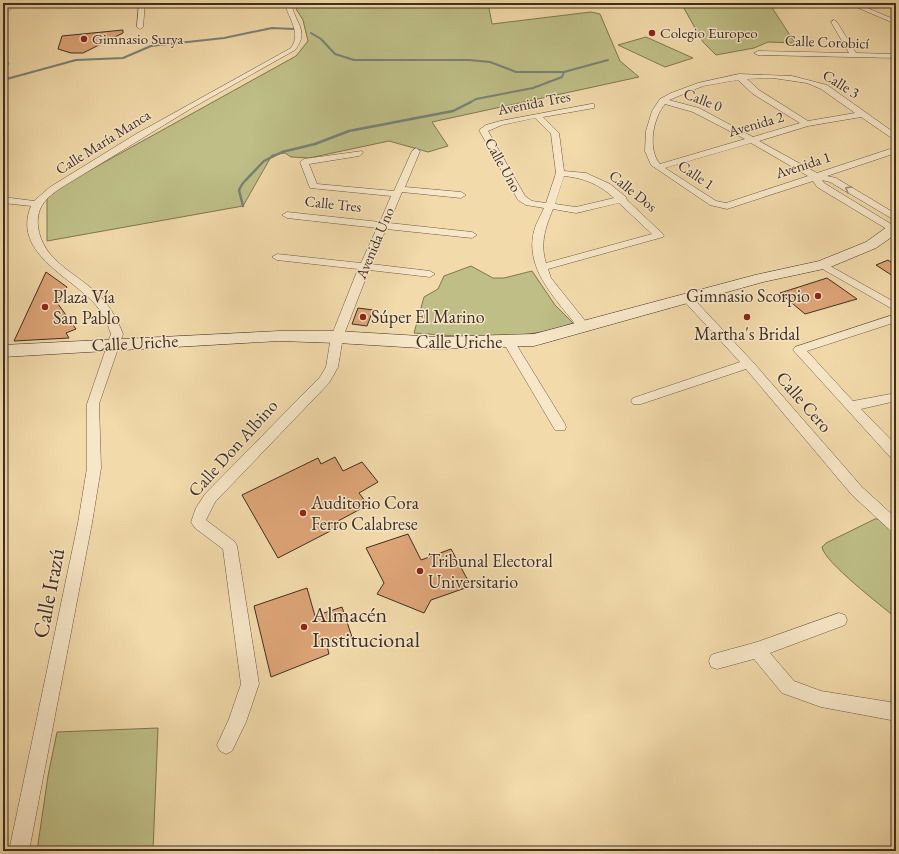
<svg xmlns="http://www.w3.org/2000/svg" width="899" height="854" viewBox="0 0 899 854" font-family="'EB Garamond',serif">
<rect width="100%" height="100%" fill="#f2daaa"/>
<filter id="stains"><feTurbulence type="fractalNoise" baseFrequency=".005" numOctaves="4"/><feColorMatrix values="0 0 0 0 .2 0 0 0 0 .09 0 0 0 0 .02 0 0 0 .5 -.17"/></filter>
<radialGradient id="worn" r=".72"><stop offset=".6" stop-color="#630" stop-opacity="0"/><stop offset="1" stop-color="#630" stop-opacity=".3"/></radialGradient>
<!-- green -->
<path fill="#bebe86" stroke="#7e7654" d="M298,3H488L492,24L591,12L600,14L620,61L639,77L432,122L448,146L428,152L389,141L309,158L291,157L285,153L272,155L243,206L47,241V194L296,56L308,41L303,20L296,9Z
M681,3H769L795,43L768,42L754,48L716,55L703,42Z
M646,37L693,58L665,67L618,45Z
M471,266L493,278H504L532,271L555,305L573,323C524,342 466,337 414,333L424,297L438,289L444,276Z
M875,519H880L896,531V618C882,606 824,562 822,547L826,543Z
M158,728L153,851H37L48,776L57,732Z"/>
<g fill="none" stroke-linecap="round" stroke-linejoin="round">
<!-- stream-far1 -->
<path stroke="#778178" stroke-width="2" d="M311,33L321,39L335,54L354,60H469L490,62L516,72H564
M3,80L76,60L123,58L151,46L224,38L272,28L294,29
M469,103L476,99L533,88L562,77L564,72L608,60"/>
<!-- stream -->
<path stroke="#778178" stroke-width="2.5" d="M243,206L239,190L243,183L264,161L282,152L315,144L349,131L453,111L471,102"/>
</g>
<!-- building -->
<path fill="#dea577" stroke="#3e2e23" d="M123,30V33L83,53H71L58,49L62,36Z
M888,260L896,266V278L876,265Z
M46,272L67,287L58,304L76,329L66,333L69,338L14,341Z
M827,278L857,299L805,314L780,293Z
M358,308L373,310L367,326L352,324Z
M335,457L343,471L362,462L378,482L359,493L368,505L338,521L342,525L278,558L242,495L318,458L321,464Z
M408,534L421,560L451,549L471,586L431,600L424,613L377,594L384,583L366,548Z
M307,588L315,616L342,607L352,637L327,646L329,654L271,677L254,606Z"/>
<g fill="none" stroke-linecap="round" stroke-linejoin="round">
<!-- minor casing -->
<g stroke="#6b5945" stroke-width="1">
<path id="minor" d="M11,3H18L3,15V10Z
M139,3H145L143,27L140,29L137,27Z
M285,3H291C295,23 310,31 295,50L192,108L64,186C48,196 36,206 38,226C42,262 79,274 101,297C111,308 118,321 123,334L99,404L101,468L92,523L29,851H9L78,523L87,468V404L111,334C107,322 102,311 93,302C69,276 12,252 31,206L3,203V197L34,201L50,187L136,134L291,48C302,32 288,19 285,3Z
M786,3H793L795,6L790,7Z
M823,3H829L830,4L827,6Z
M856,5H860L896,20V24L856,7Z
M834,20L837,22L856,53L896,54V58L758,55L754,53L758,51L849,53L831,22Z
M3,62H8L9,64L3,66Z
M739,74L792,76L827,85L896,134V141L861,117L808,126L759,141L817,173L896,147V153L827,176L836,178L896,214V221L830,182L822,180L824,183L896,227V231H890L817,187L813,181L727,209L710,205L651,165L645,151L646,131L652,111L660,99L671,93L698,83ZM773,78L807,83L821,89L855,113L808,121L759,90L747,79ZM738,80L753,94L800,123L753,137L699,108L669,100L703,86ZM665,104L693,112L745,139L660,164C647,149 653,118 665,104ZM751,143L808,176L726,203L716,201L665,168Z
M591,104H594V108L543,117L559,133L564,171L586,173L610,184L626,197L627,200L664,235L663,237L548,269L551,278L590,327L584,331L580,330C558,301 524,270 534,231C536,223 541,215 544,208L526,205L518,200L479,130L486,125L500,121ZM535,118L551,134L556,173L546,203L532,201L525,196L488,131L502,125ZM564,176C584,178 599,184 614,198L576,207L555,204ZM619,203L652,234L546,263C540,244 545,228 553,209L576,213Z
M416,148L420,151L405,187L461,192L466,195L461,198L402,192L389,223L472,232L477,235L472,238L386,229L371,264L430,271L435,274L430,277L369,270L343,337L338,367L329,383L215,502L206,520L235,542L237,546L259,684L246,722L232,751L226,754L220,751L217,745L229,719L241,684L223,549L195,528L191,522L196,508L205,494L320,377L326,367L331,337L358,269L277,260L272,257L277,254L361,263L377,228L287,218L282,215L287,212L380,222L391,196L310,188L300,162L304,159L362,151L363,153L359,156L309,164L317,184L394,191L412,151Z
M823,262L896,303V311L819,267L818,265L819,263Z
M687,295L691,296L752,361L862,487L896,518V533L891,531L852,495L746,369L641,404H633L631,401L633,398L740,362L683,300L682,298L683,296Z
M896,314V322L807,351L853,401L896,393V401L861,409L896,445V459L891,458L793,350L795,347Z
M509,338L513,339L565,424L566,427L565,430H555L503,342Z
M839,613L845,615L847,620L845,625L770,653L794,681L821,691L896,703V721L821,707L782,693L754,659L717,669L711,667L709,661L711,655L717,653L757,642Z"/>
</g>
<!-- secondary casing -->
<g stroke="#3e2e23" stroke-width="1">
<path id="secondary" d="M896,223V234L876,248L828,268L763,282L534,346L437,349L337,343L279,341L3,357V345L279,331H337L437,337L534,334L755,275L819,261L866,242L891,224Z"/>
</g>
<!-- minor -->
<use href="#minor" fill="#f7e7c8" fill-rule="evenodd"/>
<!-- secondary -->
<use href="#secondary" fill="#f7e7c8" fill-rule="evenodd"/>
</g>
<!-- one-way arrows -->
<defs><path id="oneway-chevron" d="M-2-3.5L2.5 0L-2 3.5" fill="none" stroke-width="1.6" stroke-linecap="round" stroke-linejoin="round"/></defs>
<use stroke="#9a8a76" href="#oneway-chevron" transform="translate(848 189) rotate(-149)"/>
<!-- markers -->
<g fill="#8f2418" stroke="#f7e7c8" stroke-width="1.5">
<circle cx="652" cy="33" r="4"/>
<circle cx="84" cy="39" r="4"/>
<circle cx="818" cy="296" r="4"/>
<circle cx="45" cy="307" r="4"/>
<circle cx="363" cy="317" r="4"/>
<circle cx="747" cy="317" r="4"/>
<circle cx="303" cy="513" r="4"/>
<circle cx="420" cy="571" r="4"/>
<circle cx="304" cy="627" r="4"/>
</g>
<g text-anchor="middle" stroke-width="3" stroke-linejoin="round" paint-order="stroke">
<!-- far-poi labels -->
<g font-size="15" fill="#3e2e23" stroke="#f7e7c8" text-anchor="start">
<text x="660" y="38">Colegio Europeo</text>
<text x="92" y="44">Gimnasio Surya</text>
</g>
<!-- far-street labels -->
<g font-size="15" fill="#3e2e23" stroke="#f7e7c8">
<text transform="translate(827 42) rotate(2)" y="5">Calle Corobicí</text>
<text transform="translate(841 84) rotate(32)" y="5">Calle 3</text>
<text transform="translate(703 100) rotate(21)" y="5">Calle 0</text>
<text transform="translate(534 103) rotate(-11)" y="5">Avenida Tres</text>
<text transform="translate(756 124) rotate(-16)" y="5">Avenida 2</text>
<text transform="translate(103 142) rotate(-32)" y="5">Calle María Manca</text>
<text transform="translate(503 165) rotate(61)" y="5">Calle Uno</text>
<text transform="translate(803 165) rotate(-18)" y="5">Avenida 1</text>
<text transform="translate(696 175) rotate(34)" y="5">Calle 1</text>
<text transform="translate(633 191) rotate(39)" y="5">Calle Dos</text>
<text transform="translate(333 204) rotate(6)" y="5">Calle Tres</text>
<text transform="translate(375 243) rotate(-67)" y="5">Avenida Uno</text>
</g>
<!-- poi labels -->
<g font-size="18" fill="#3e2e23" stroke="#f7e7c8" text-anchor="start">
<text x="810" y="302" text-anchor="end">Gimnasio Scorpio</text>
<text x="53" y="303">Plaza Vía<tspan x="53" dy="21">San Pablo</tspan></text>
<text x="371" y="323">Súper El Marino</text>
<text x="747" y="340" text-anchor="middle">Martha's Bridal</text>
<text x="311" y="509">Auditorio Cora<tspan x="311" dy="21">Ferro Calabrese</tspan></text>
<text x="428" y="567">Tribunal Electoral<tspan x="428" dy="21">Universitario</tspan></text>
</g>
<!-- street labels -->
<g font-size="18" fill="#3e2e23" stroke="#f7e7c8">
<text x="459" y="348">Calle Uriche</text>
<text transform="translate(135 343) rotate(-3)" y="6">Calle Uriche</text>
<text transform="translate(804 402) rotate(49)" y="6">Calle Cero</text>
<text transform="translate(233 448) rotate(-48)" y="6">Calle Don Albino</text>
</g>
<!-- near-street labels -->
<g font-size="22" fill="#3e2e23" stroke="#f7e7c8">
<text transform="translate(48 593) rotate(-79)" y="8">Calle Irazú</text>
</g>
<!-- near-poi labels -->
<g font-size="22" fill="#3e2e23" stroke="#f7e7c8" text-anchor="start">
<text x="312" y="622">Almacén<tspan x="312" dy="25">Institucional</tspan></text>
</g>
</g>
<!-- margin -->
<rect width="899" height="854" fill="none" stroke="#f2daaa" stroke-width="16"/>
<rect x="4" y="4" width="891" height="846" fill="none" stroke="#3e2e23" stroke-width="2"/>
<rect x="8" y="8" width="883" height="838" fill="none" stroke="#3e2e23"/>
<rect width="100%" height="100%" filter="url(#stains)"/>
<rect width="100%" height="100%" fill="url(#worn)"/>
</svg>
